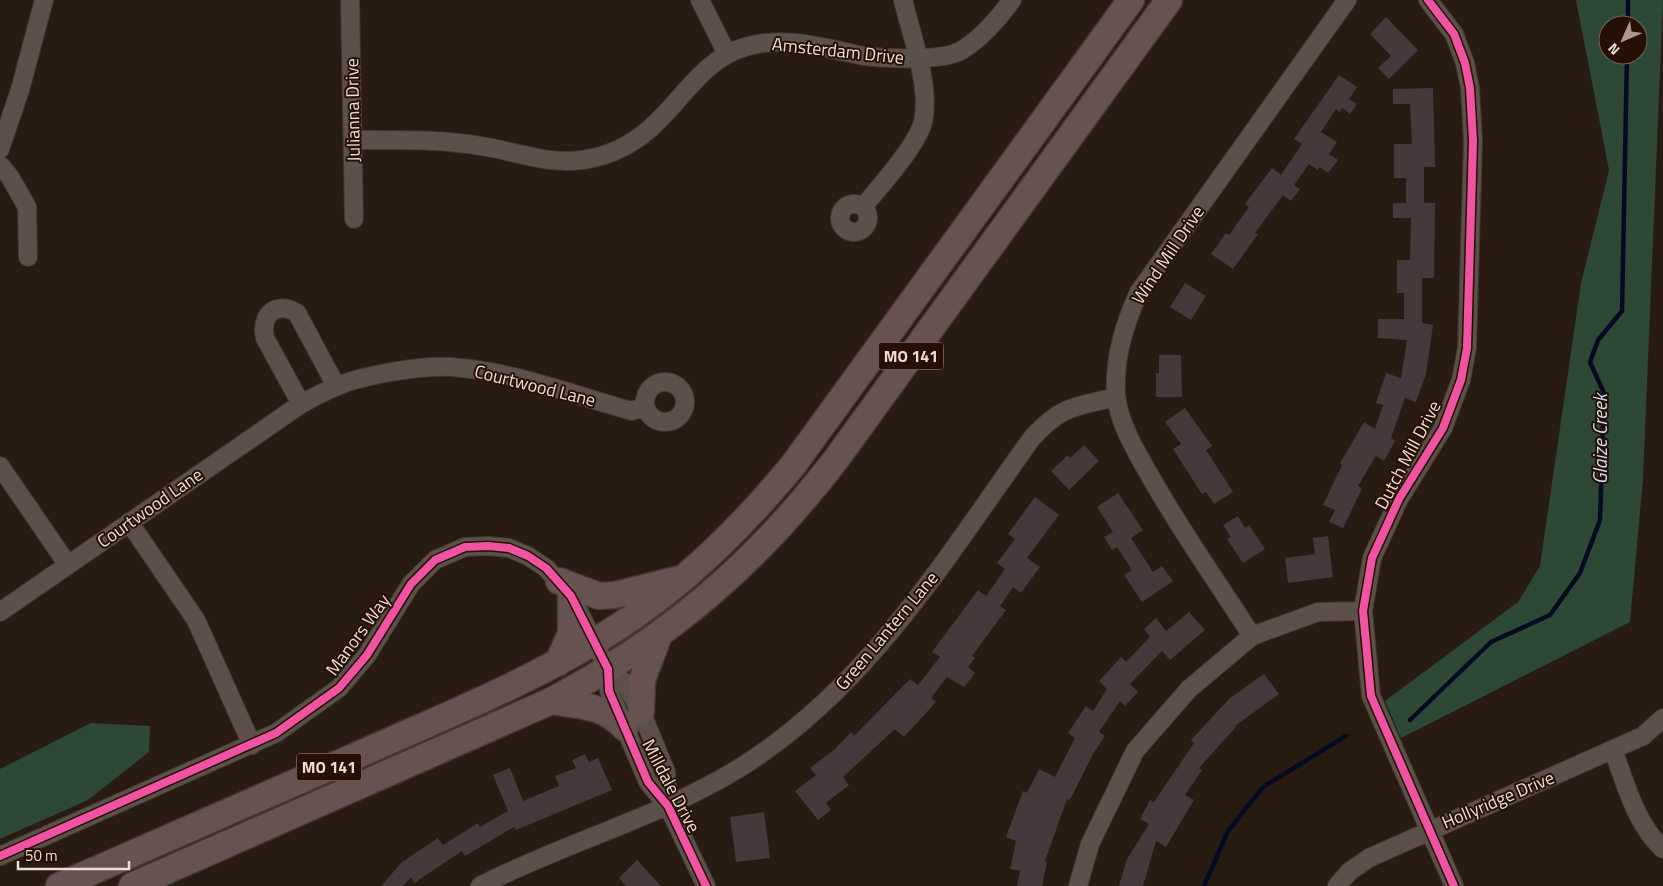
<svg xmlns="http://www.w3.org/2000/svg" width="1663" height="886" viewBox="0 0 1663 886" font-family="'Titillium Web',sans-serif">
<rect width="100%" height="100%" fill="#281b12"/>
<!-- green -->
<path fill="#2d4834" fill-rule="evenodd" d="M1576,0H1663L1643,479L1630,622L1401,738L1385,701L1518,602L1540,566L1581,283L1609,170ZM1608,25H1638V55H1608Z
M91,723L150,726L149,752L88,800L0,839V769Z"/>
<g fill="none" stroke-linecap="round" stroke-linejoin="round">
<!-- stream -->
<path stroke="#040a22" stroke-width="4.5" d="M1628,25V0
M1410,720L1491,642L1550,615L1580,573L1600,520L1604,393L1590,362L1598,340L1622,311L1627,55
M1204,886L1228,831L1263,787L1346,736"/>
</g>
<!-- building -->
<path fill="#45393b" d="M1386,17L1418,50L1389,79L1378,68L1391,56L1370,34Z
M1339,75L1357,87L1349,99L1357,104L1350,114L1342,108L1340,112L1336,109L1321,132L1337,142L1329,154L1338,160L1328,173L1320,167L1318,170L1309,164L1294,185L1300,189L1291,201L1283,195L1255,233L1258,234L1233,269L1211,254L1226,233L1229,235L1249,207L1245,204L1272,168L1281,175L1302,144L1294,139Z
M1433,88L1435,167H1424V203H1435L1434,278H1422V323L1433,325L1426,374L1416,402L1405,398L1391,438L1395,441L1384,461L1376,456L1358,486L1362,489L1343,528L1329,522L1335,510L1323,505L1342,465L1340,463L1364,422L1375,429L1383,405L1376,403L1386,373L1401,378L1407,340L1378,338V319H1404V293H1397V260H1410L1411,218H1393V203H1406V178H1394V144H1412L1410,104H1393V89Z
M1185,283L1206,296L1191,320L1170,307Z
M1159,355H1181L1182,397H1156V373H1159Z
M1185,408L1212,446L1206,450L1233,492L1214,504L1206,492L1202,494L1173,449L1181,444L1165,422Z
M1084,445L1099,461L1069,490L1051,471L1068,455L1070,458Z
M1118,493L1143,530L1131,538L1153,572L1162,566L1173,581L1142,602L1124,575L1132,570L1117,547L1112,550L1104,537L1113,532L1097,507Z
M1035,497L1059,515L1027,558L1040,567L1021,593L1013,587L1000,606L1006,610L972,656L975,658L968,667L975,673L964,687L947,677L931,698L936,702L904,737L895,729L843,777L849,785L826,803L831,810L818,820L795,791L816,775L810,768L835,749L851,732L854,736L910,679L918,685L940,657L932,652L978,590L986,596L1005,569L997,563L1015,539L1008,534Z
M1238,516L1245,528L1249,525L1265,549L1243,563L1227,539L1231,537L1223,525Z
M1328,536L1333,577L1288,583L1285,558L1315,554L1313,538Z
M1189,612L1205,630L1170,660L1162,651L1130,684L1138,692L1125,706L1120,701L1099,732L1105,736L1093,754L1070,800L1067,799L1045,861L1047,862L1042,886H1017L1020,871L1010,869L1016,841L1006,837L1023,791L1027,793L1039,769L1055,777L1075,738L1068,733L1086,706L1093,711L1107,689L1099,681L1121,657L1126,662L1150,637L1144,629L1156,618L1166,631Z
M1264,674L1279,694L1235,726L1236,727L1199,768L1202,770L1185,795L1194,800L1166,847L1156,841L1143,886H1119L1127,859L1149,824L1140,819L1150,800L1154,802L1194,743L1191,740L1229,699Z
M585,754L589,762L598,758L612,790L516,830L514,827L465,856L462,851L414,883L411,877L403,886H381L402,862L438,838L443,845L478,823L480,827L508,811L493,775L510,768L523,801L559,786L555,776L576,768L572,760Z
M764,812L770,858L736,862L730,817Z
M637,860L661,886H626L619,878Z"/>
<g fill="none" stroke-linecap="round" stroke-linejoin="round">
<!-- minor casing -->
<g stroke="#413630" stroke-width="20">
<path id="minor" d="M350,0L354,219
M700,0L727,54
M1428,0L1454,34L1465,63L1470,88L1473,141L1467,348L1461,380L1443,428L1399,499L1372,558L1363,611L1371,696L1454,886
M353,140C396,140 439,139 481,146C515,151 547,165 582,160C612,156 639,141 660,119C687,92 707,58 745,47C779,36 820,46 854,54C875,59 944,62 962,50C982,38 998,19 1012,0
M0,149L20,90L44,0
M0,165L10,177L27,207L28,257
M840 218a14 14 0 1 1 28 0a14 14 0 1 1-28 0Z
M863,207C880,186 916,147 923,122C931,87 911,34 903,0
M645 402a20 20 0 1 1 40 0a20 20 0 1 1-40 0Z
M301,404L265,338C260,316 275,300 297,313L336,386
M0,466L68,565
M129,522L196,620L252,745
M0,612L301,404C312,398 323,392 335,387C363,375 421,365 451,367C513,371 573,395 632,411L645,406
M1252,636C1218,583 1181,531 1150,476C1136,451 1119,424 1116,395C1114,358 1124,325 1139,292L1347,0
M608,669L624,682L641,711L666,772L668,806
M1613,750C1626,784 1635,823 1663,849
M0,856L276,733L339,688L367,655L411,584L435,560L465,547L488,546L509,548L528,556L546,568L571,596L608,669L609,691L648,782L668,806L706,886
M480,886C565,842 659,818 741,767C869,687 946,557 1032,438C1062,405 1075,407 1116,397
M1078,886L1090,844L1135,751L1189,689L1252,636L1318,612L1363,611
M1337,886L1349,872L1369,858L1643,736L1663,718"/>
</g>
<!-- highway casing -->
<g stroke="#413630" stroke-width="29">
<path id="highway" d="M559,581L599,596L615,595L675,580
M558,663L571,633V596
M551,701C581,706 602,704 625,728
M641,711L642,680L659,635
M59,886C156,843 253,800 351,758C442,717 537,680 621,625C688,581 744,525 794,464L1131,0
M132,886L551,701C669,638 756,564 837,458L1169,0"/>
</g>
<!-- minor -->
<use href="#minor" stroke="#5b514a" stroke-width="18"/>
<!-- highway -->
<use href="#highway" stroke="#675252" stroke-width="26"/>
<!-- cycleway casing -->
<g stroke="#261003" stroke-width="11">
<path id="cycleway" d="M1428,0L1454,34L1465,63L1470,88L1473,141L1467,348L1461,380L1443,428L1399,499L1372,558L1363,611L1371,696L1454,886
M0,856L276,733L339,688L367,655L411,584L435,560L465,547L488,546L509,548L528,556L546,568L571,596L608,669L609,691L648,782L668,806L706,886"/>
</g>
<!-- cycleway -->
<use href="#cycleway" stroke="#f153a3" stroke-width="8"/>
</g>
<g text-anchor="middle" stroke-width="4" stroke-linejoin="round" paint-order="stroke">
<!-- shield labels -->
<g fill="#261003" stroke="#b1a095" stroke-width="1">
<rect x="878.5" y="342.5" width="65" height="27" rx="4"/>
<rect x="296.5" y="753.5" width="65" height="27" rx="4"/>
</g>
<g font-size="16" font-weight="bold" fill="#edddd3">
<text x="911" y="362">MO 141</text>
<text x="329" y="773">MO 141</text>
</g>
<!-- street labels -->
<g font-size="18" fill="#edddd3" stroke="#261003">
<text transform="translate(838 51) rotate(6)" y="6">Amsterdam Drive</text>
<text transform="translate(353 110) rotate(-91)" y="6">Julianna Drive</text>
<text transform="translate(1168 255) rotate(-56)" y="6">Wind Mill Drive</text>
<text transform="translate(535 386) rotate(14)" y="6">Courtwood Lane</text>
<text transform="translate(1408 455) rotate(-62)" y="6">Dutch Mill Drive</text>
<text transform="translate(150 508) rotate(-35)" y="6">Courtwood Lane</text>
<text transform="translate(887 631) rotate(-50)" y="6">Green Lantern Lane</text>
<text transform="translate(358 635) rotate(-54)" y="6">Manors Way</text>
<text transform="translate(671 786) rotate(62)" y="6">Milldale Drive</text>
<text transform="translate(1498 800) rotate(-23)" y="6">Hollyridge Drive</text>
</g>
<!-- water labels -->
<g font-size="19" font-style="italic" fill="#cedff7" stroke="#261003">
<text transform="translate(1600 439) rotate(-90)" y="7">Glaize Creek</text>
</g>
</g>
<!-- north arrow -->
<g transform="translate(1623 40) rotate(225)"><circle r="24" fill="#261003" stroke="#766256"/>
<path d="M0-4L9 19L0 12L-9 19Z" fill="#a8998f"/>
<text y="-8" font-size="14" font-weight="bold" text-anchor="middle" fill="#edddd3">N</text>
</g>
<!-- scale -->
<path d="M18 861v8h111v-8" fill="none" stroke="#edddd3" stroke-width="2.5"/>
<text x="25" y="861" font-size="15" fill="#edddd3" stroke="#261003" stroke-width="4" paint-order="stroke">50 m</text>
</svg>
